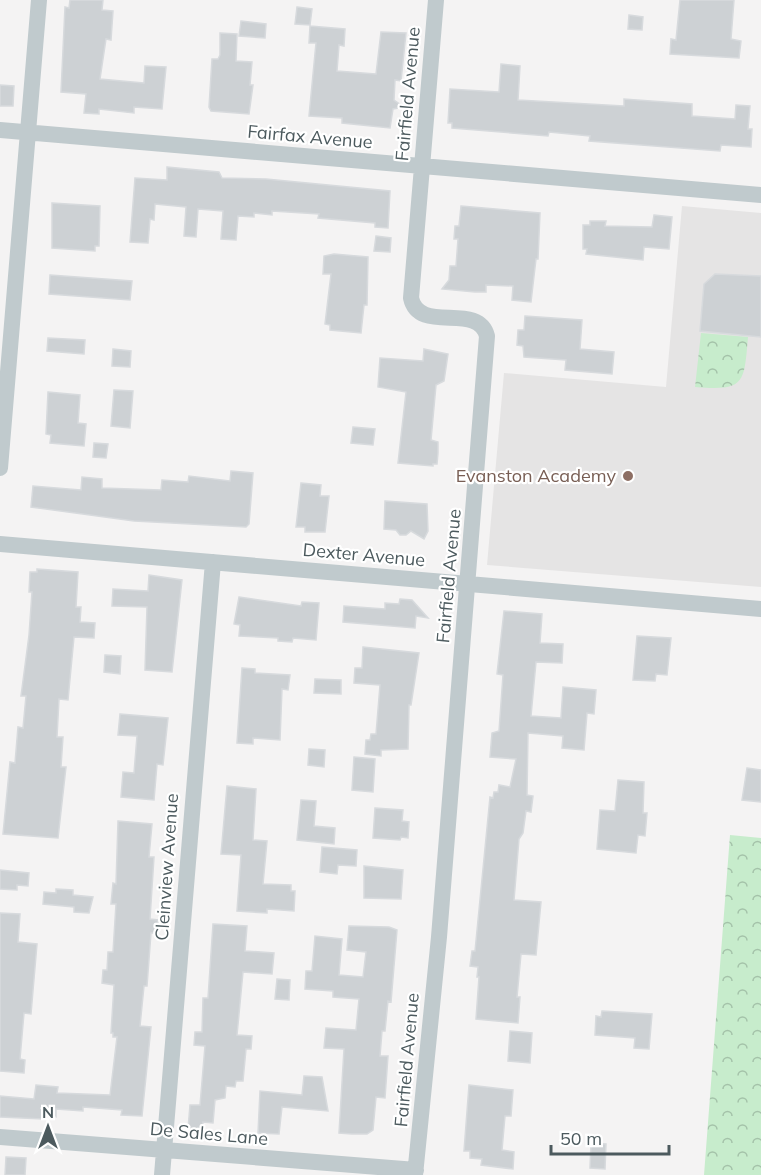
<svg xmlns="http://www.w3.org/2000/svg" width="761" height="1175" viewBox="0 0 761 1175" font-family="Mulish,sans-serif">
<defs>
<pattern id="park-crowns" width="20" height="18" patternUnits="userSpaceOnUse" patternTransform="scale(1.5)"><rect width="20" height="18" fill="#c7eccc"/><path d="M2 6a3 3 0 1 1 6 0M12 15a3 3 0 1 1 6 0" fill="none" stroke="#a4c2a9"/></pattern>
</defs>
<rect width="100%" height="100%" fill="#f4f3f3"/>
<!-- education -->
<path fill="#e5e4e4" d="M682,206L761,213V587L487,565L504,373L666,387Z"/>
<!-- park -->
<path fill="url(#park-crowns)" d="M701,333L748,337C744,384 745,391 695,387Z
M730,835L761,838V1175H704Z"/>
<!-- building -->
<path fill="#cdd1d4" stroke="#d7dadd" stroke-width="1.5" d="M70,0H103L102,10L113,11L111,40L106,39L100,79L144,83L145,66L166,67L162,109L134,107V113L99,109V114L84,113L86,94L61,92L65,7L69,8Z
M680,0H734L731,39L741,41L739,58L670,54L671,39L676,40Z
M297,7L312,9L310,25L295,24Z
M629,15L643,17L642,30L628,29Z
M241,21L266,24L265,38L239,36Z
M310,26L345,29L344,46L339,45L337,71L376,74L381,32L406,33L401,81L395,80L394,100L404,107L393,109L390,128L342,123V118L309,116L316,43H309Z
M220,33L237,34L236,61L252,62L250,85H253L249,114L211,111L209,107L212,59H218L220,55Z
M501,64L520,66L518,100L624,106V99L692,104V116L735,119L736,105L750,106L748,129H752L751,147L721,145L720,151L589,141L590,136L549,132L548,136L452,128V123H448L450,89L499,92Z
M0,85L14,86L13,106H0Z
M167,167L219,172L222,178L266,179L390,191L388,228L375,227V223L318,218L319,214L272,211V215L254,213V217L238,216L236,240L221,239L223,211L198,209L196,237L184,236L186,207L155,204L154,220L150,219L148,243L130,242L135,178L167,180Z
M52,203L100,206L99,246H95V251L52,248Z
M461,206L540,213L538,259H536L531,302L512,300L513,286L486,285V292H475L442,289L449,280L450,266H456L458,239H454L455,226H459Z
M654,215L672,217L669,249L644,247L643,260L586,254L587,249H583V225H590V221H606L605,226L652,227Z
M376,236L391,238L390,252L374,251Z
M334,254L368,257L367,305H364L361,333L330,330V325L325,324L331,274H323L324,256Z
M715,274L761,276V337L700,331L704,284Z
M50,275L132,281L130,300L49,294Z
M525,316L582,320L580,349L614,352L612,374L565,370L566,360L524,357L523,346L517,345L518,330H524Z
M48,338L85,340L84,354L47,351Z
M113,349L131,351L130,367L112,366Z
M424,349L448,354L444,381L436,385L431,440L438,442V453L437,464H433V466L398,463L406,392L378,387L380,358L423,361Z
M114,390L133,391L130,428L111,426Z
M48,392L80,395L78,423L86,424L84,446L50,443L51,435L46,434Z
M353,427L375,429L373,445L351,443Z
M94,443L108,444L106,458L93,457Z
M231,471L253,473L249,524L246,527L134,521L31,507L33,486L81,490L82,477L102,479V488L161,490L162,480L188,482L189,476L230,481Z
M301,483L321,485L320,496H329L325,532H305V527H296Z
M385,501L427,504L428,531L424,539L411,531L406,535H400L396,530L384,529Z
M37,569L78,572L76,607H81L80,622L95,623L94,638L74,637L68,700L59,699L57,737H63L61,767H66L58,838L3,834L10,762L15,763L18,727L23,728L26,696H21L29,635L32,592H29L30,572H37Z
M149,575L182,580L172,672L145,670L147,607L112,606L113,589L148,591Z
M239,597L301,606L302,602L319,603L316,640L293,638L292,642L278,641V638L239,636L240,625L234,624Z
M400,599L412,600L428,618L416,616L415,628L343,622L344,606L385,609V603L399,604Z
M504,611L542,614L540,643L563,644L562,663L536,662L531,716L561,718L563,687L596,690L594,714L587,713L584,750L562,748L563,736L528,733L527,795L533,796L531,812L526,811L523,833L519,839L514,900L541,902L536,955L521,954L517,997H520L518,1023L476,1019L479,977H477L478,967L470,966L472,951H475L490,797L493,798L494,792H498L499,785L510,787L516,759L490,757L492,733L499,731L503,675L497,674Z
M637,636L671,638L667,675L656,674L655,681L633,680Z
M363,647L419,653L411,705H409L408,749L381,750V756L365,754L366,740H370L371,734H376L380,685L354,683L355,668H362Z
M105,655L121,656L120,674L104,672Z
M242,668L255,669V673L290,675L288,690L282,689L280,740L253,738V744L237,743Z
M315,679L341,680V694L314,693Z
M120,714L168,718L163,765L157,764L154,800L121,797L123,772L134,773L137,736L118,735Z
M309,749L325,750L324,767L308,765Z
M354,757L375,759L373,792L352,790Z
M747,768L761,770V802L742,800Z
M618,780L644,782L643,813H647L645,836L638,835L636,853L597,849L600,810L615,811Z
M227,786L256,789L253,840L267,841L263,884L291,885V891H295L294,911L267,909V913L237,911L241,855L221,854Z
M301,800L316,801L314,826L335,828L334,844L297,840Z
M375,808L403,810L402,821L409,822L408,838L401,837L400,840L373,838Z
M118,821L152,824L149,857H154L150,919L158,920L157,933H151L147,986H144L140,1026L151,1027L142,1116L121,1115L122,1110L83,1107V1111L56,1109V1117H43V1119L0,1117V1096L34,1099L36,1085L58,1087L57,1093L110,1095L117,1037H113V1033H111L114,985L102,983L103,970H107L108,952H113L116,904H111L113,883L116,884Z
M322,847L357,850L356,866L338,865L337,874L320,872Z
M364,866L403,870L401,899L364,898Z
M0,870L29,873L28,886L17,885V890L0,889Z
M56,889L73,890V895L93,897L89,913L74,912V907L43,904L44,892L56,893Z
M0,913L20,914L18,942L37,944L31,1014L24,1013L20,1059L25,1060L24,1073L0,1071Z
M213,924L247,926L245,951L274,953L272,974L243,972L237,1035L252,1036L251,1049H246L243,1081H236L235,1087L226,1086L225,1098L215,1100L213,1123L203,1122L202,1130L188,1129L190,1105H200L205,1046L194,1045L195,1032H202L203,998H208Z
M349,926L389,927L397,930L391,1002L388,1001L385,1031H382L380,1056H388L385,1098L376,1097L373,1130L367,1134H352L339,1133L344,1049L324,1048L326,1028L356,1030L359,999L333,997V991L305,989L306,971H312L315,936L342,939L339,975L363,977L366,952L347,950Z
M277,979L290,980L289,1000L275,999Z
M602,1011L652,1014L649,1049L634,1048L635,1038L595,1035L596,1016L601,1017Z
M510,1031L532,1033L530,1063L508,1061Z
M304,1076L322,1077L328,1111L282,1107L279,1134L258,1133L260,1091L302,1095Z
M469,1085L513,1090L511,1116H505L502,1150L514,1152L513,1169L481,1165L482,1159L470,1158V1151H464Z
M591,1143L606,1144L605,1169L590,1168Z
M6,1157L26,1158L25,1175H5Z"/>
<g fill="none" stroke-linecap="round" stroke-linejoin="round">
<!-- minor -->
<path stroke="#c0cacd" stroke-width="16" d="M0,130L761,195
M0,468L39,0
M0,544L761,609
M0,1137L416,1170
M162,1175L213,562
M415,1175L439,937L487,336C478,301 419,335 411,298L436,0"/>
</g>
<!-- markers -->
<circle fill="#8d6e63" stroke="#fff" stroke-width="2" cx="628" cy="476" r="6"/>
<g text-anchor="middle" stroke-width="4.5" stroke-linejoin="round" paint-order="stroke">
<!-- street labels -->
<g font-size="18" fill="#4c5a5e" stroke="#fff">
<text transform="translate(408 94) rotate(-85)" y="6">Fairfield Avenue</text>
<text transform="translate(310 137) rotate(5)" y="6">Fairfax Avenue</text>
<text transform="translate(364 555) rotate(5)" y="6">Dexter Avenue</text>
<text transform="translate(449 576) rotate(-85)" y="6">Fairfield Avenue</text>
<text transform="translate(167 867) rotate(-86)" y="6">Cleinview Avenue</text>
<text transform="translate(407 1060) rotate(-85)" y="6">Fairfield Avenue</text>
<text transform="translate(209 1134) rotate(5)" y="6">De Sales Lane</text>
</g>
<!-- education labels -->
<g font-size="18" fill="#785e54" stroke="#fff" text-anchor="end">
<text x="616" y="482">Evanston Academy</text>
</g>
</g>
<!-- north arrow -->
<g transform="translate(48 1127)" stroke="#ffffff" stroke-width="4.5" paint-order="stroke">
<path d="M0-4.5L10 22L0 15L-10 22Z" fill="#4c5a5e"/>
<text y="-9" font-size="16" font-weight="bold" text-anchor="middle" fill="#4c5a5e">N</text>
</g>
<!-- scale -->
<path d="M551 1145v9h118v-9" fill="none" stroke="#4c5a5e" stroke-width="3"/>
<text x="560" y="1145" font-size="18" fill="#4c5a5e" stroke="#ffffff" stroke-width="4.5" paint-order="stroke">50 m</text>
</svg>
